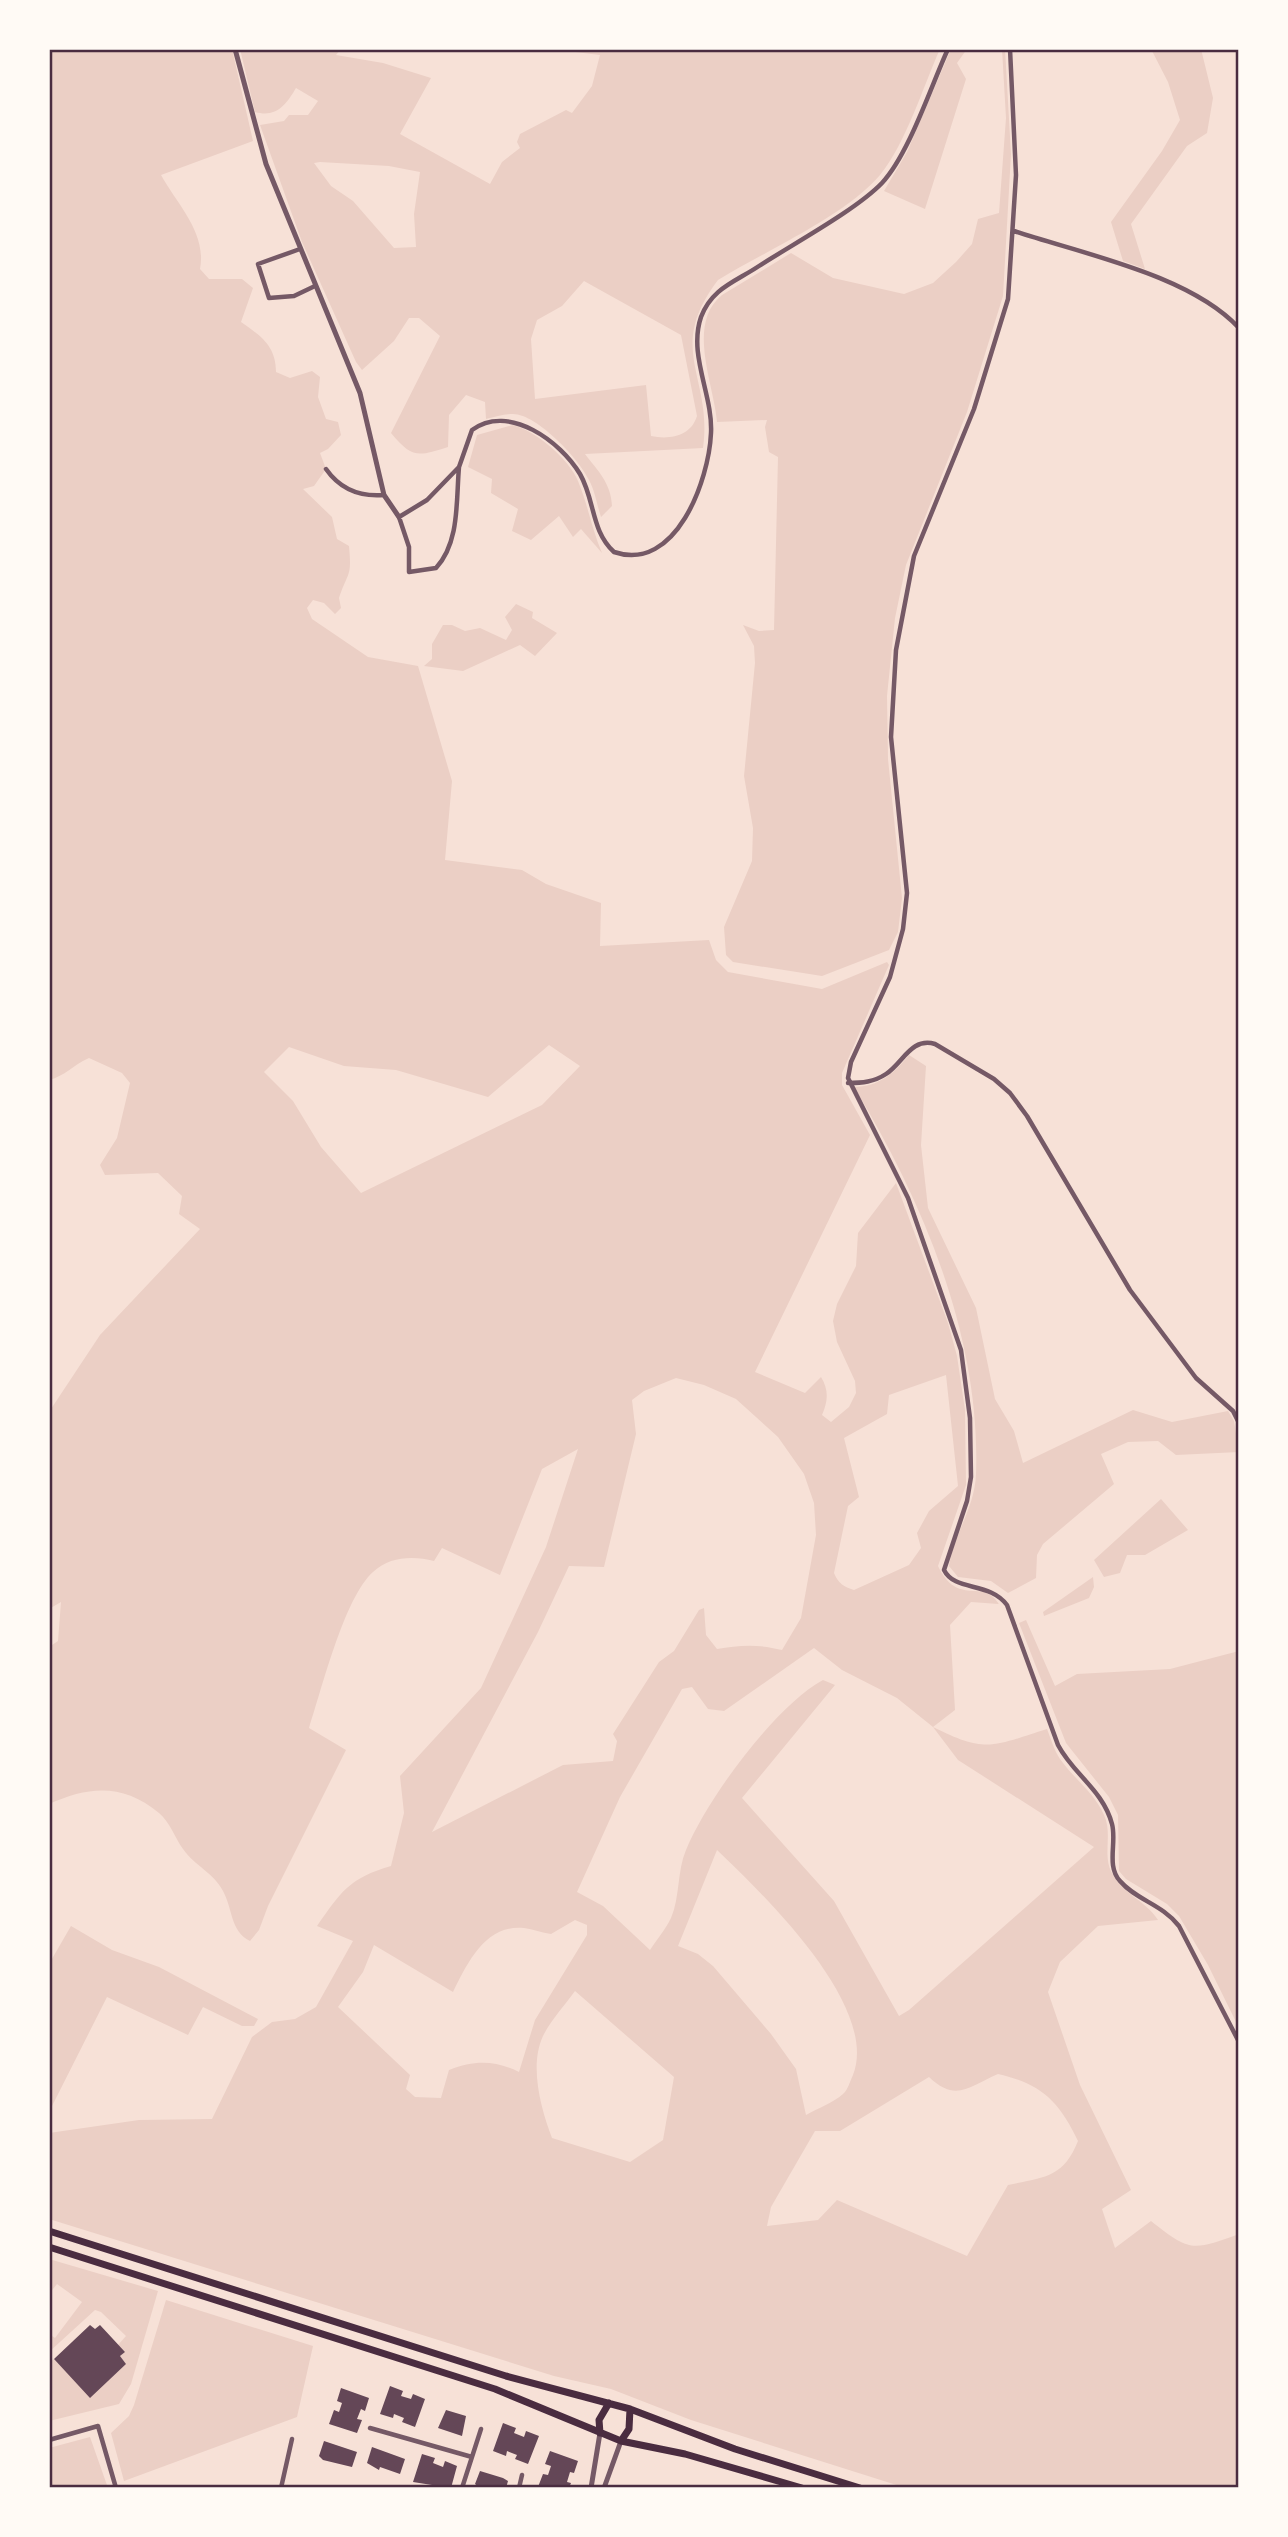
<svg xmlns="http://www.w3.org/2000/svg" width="1288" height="2537" viewBox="0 0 1288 2537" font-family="'PT Sans Narrow',sans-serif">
<rect width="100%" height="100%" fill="#f7e1d7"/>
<!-- green -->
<path fill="#ebcfc5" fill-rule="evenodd" d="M49,49H232L253,141L161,175C177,204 207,233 200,269L209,279H242L253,288L241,322C261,336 276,346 276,372L290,378L312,371L320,377L318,397L326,419L338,422L341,435L328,449L320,453L326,469L314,486L303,489L332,517L337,539L349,546C352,578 348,571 339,598L341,608L335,614L324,603L313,600L307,608L312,619L368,657L418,666L452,781L445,860L522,870L546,884L601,903L600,946L709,940L716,960L728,972L822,989L887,962L889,965L842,1073V1085L870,1135L755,1372L805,1393L821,1377C829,1390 828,1401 822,1415L831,1422L849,1407L856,1393L855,1381L837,1342L833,1321L837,1304L856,1266L858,1233L896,1183L948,1323L957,1356L965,1410L966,1485L938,1566C958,1608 982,1577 999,1604L971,1602L950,1625L955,1710L933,1727C987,1754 992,1746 1047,1729C1051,1739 1054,1750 1060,1759C1074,1779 1094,1792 1104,1815C1113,1834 1102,1855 1112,1873C1122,1893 1146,1901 1158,1920L1098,1926L1060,1962L1048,1992L1080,2085L1131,2190L1102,2209L1115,2248L1151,2221C1190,2252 1192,2251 1239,2234V2488H906L691,2420L611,2389L554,2376L49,2219V2133L139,2120L212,2119L252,2037L272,2022L295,2019L316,2007L353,1941L317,1926C341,1892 349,1878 391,1866L404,1813L400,1776L481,1688L546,1547L578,1449L542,1469L500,1575L442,1548L434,1561C414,1556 390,1556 373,1572C344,1598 322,1689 309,1728L346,1750L268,1906L259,1930L250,1941C230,1931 233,1909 223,1891C214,1873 195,1866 183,1849C175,1838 170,1822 159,1813C123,1783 89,1786 49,1804V1647L58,1641L61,1602L49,1609V1412L100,1335L200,1229L179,1214L182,1196L158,1173L105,1175L100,1165L117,1138L130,1083L122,1073L89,1058C73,1065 65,1076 49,1080ZM549,1045L580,1066L542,1105L361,1193L321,1147L293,1101L264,1072L289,1047L344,1066L396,1070L488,1097ZM946,1375L958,1486L929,1511L917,1533L921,1548L909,1565L854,1590C844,1587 838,1583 834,1573L848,1506L859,1497L844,1438L887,1414L889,1395ZM676,1378L704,1385L736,1399L778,1437L804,1474L814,1503L816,1535L801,1618L782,1650C759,1644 739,1645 717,1649L706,1635L704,1608L699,1610L674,1651L659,1662L613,1734L617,1741L613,1761L563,1765L432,1832L538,1632L569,1566L604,1567L636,1434L632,1400L644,1391ZM814,1648L842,1670L897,1698L933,1727L958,1760L1094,1847L909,2010L899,2016L834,1901L742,1798L835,1685L823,1680C775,1706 707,1799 686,1850C677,1871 680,1897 671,1918C666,1929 657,1939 650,1950L603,1906L577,1892L620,1797L682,1689L692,1687L708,1709L724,1711ZM717,1850C762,1893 880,2006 853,2075C850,2081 848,2090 843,2094C833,2103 818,2108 806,2115L796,2069L771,2034L713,1966L698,1954L678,1946ZM575,1920L587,1925V1935L535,2020L519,2072C494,2060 475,2060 449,2070L441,2098L415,2097L406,2089L410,2075L338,2007L363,1972L374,1945L453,1992C467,1964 485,1924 524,1928C533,1929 542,1933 551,1934ZM575,1991L674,2077L663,2140L630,2162L552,2138C541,2109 529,2066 543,2036C551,2020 565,2005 575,1991ZM998,2074C1041,2084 1059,2101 1078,2141C1063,2178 1045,2177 1008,2185L967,2256L837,2200L818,2220L767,2226L771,2207L815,2131H840L929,2077C956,2103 970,2086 998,2074Z
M240,49H341L336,55L383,63L431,78L400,134L490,184L502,162L520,148L517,142L520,134L566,110L572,113L592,86L600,55L551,49H940C923,87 906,143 880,175C844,217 765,251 718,280C665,350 713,376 703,448L585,454C598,471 611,483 612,506L601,517C597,505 595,491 589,480C580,460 537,414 513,414C504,414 495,417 486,419L485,402L466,395L449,415L448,447C417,457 412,458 391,433L440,336L419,318H409L394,341L362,370L356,362L302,242L260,125L284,121L289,115H308L318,101L296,88C286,105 276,118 255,112ZM320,162L389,166L420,172L414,214L416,247L394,248L353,201L331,186L314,163ZM584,281L681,335L697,416C691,436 670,440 651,436L646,385L535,399L531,339L537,320L562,306Z
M951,49H967L957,63L966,79L925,209L884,191L907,152Z
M1002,49H1005L1011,154L1003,296L967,412L906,565L895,618L887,696L888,759L902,898L898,932L889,950L822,976L733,962L726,955L724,927L752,861L753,828L744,776L755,663L754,646L743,625L759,631L774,630L778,457L769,452L765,427L767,420L717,422C714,384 686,324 722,295L791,253L833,278L904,294L933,283L956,262L972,244L978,219L999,213L1006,118Z
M1151,49H1201L1213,98L1207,133L1187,146L1131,224L1145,269L1123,261L1111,222L1162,151L1180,120L1168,82Z
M513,425C536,431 569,459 578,481C588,505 592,530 602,553L581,529L573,537L559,516L531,540L512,531L518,509L491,493L492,479L468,467L477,435Z
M516,604L533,612L532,618L557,633L535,656L520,645L463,671L424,666L432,659V644L443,625H452L465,631L480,628L506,640L512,630L505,617Z
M909,1055L926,1066L921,1145L928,1208L976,1308L995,1399L1014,1431L1023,1463L1133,1410L1172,1422L1228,1411L1234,1421L1239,1452L1176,1455L1158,1441L1128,1442L1101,1454L1114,1484L1043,1544L1037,1555L1036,1578L1008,1593L991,1581L958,1577L949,1566C954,1534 975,1507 976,1474C981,1338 923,1201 854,1087C879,1087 894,1073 909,1055Z
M1161,1499L1188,1530L1145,1555H1127L1120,1573L1104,1577L1094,1560Z
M1093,1577L1094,1587L1089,1598L1044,1616L1043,1612Z
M1026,1620L1055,1686L1077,1674L1170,1669L1239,1651V2028L1208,1965L1179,1916L1167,1904L1126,1879L1119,1871L1118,1815L1109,1797L1066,1743L1019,1623Z
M71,1926L112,1950L159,1967L258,2019L254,2026H242L203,2007L188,2035L107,1997L49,2112V1964Z
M49,2259L158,2291L131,2384L119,2404L49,2421V2363L54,2359L90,2397L126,2364L120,2356L125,2352L118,2345L126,2336L101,2312L95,2310L49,2352V2334L55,2338L82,2302L57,2284L49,2294Z
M166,2300L313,2346L297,2417L124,2481L111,2433L129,2416L134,2405Z
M90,2437L108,2488H49V2448Z"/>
<!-- building -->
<path fill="#644757" d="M90,2325L95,2329L100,2325L125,2352L120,2356L126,2364L90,2398L54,2359Z
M390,2386L403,2391L401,2396L411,2399L413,2394L425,2399L415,2427L402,2422L404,2418L394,2414L393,2418L380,2414Z
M341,2388L369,2398L365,2411L361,2409L357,2419L362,2420L357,2433L329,2424L334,2410L339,2412L342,2403L337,2401Z
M446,2410L466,2416L462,2436L438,2428Z
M503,2423L516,2428L514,2433L524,2437L526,2431L539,2436L528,2464L515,2459L517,2455L507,2451L506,2456L493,2451Z
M324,2441L357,2452L352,2467L323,2460L319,2456Z
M372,2447L405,2459L400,2474L380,2467L379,2470L367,2463Z
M550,2451L578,2461L574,2473L570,2472L567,2482L571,2483L569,2488L538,2487L543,2474L548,2475L551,2466L545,2464Z
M422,2454L435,2458L433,2463L443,2467L445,2461L457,2466L451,2488L413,2482Z
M480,2471L503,2478L508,2481L506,2488H480L475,2484Z"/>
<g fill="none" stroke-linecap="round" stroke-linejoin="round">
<!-- minor -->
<path stroke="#755966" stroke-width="4.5" d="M1010,49L1016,175L1008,299L974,409L914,556L896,650L891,737L907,893L903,929L890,977L851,1062L848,1078L908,1198L961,1350L970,1418L971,1477L967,1501L944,1570C955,1592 989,1581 1007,1605L1058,1745C1073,1774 1103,1790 1112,1824C1117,1842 1106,1866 1120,1881C1136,1900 1162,1904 1179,1926L1239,2042
M1014,231C1083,254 1190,275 1239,328
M300,249L258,264L269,298L294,296L315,286
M459,467C456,500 460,542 436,568L409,572V547L399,517L427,500L459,467L472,430C509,403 561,442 580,474C595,500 591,531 614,552C676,573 709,480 711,433C713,395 688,355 701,317C712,288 735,282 759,266C793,244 856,210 882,183C909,154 931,86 948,49
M326,469C340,489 360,497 384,495
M848,1083C862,1083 874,1082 886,1074C903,1063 911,1037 935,1044L994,1079L1010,1093L1027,1116L1130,1290L1196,1378L1233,1411L1239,1423
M370,2428L472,2457
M49,2440L98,2426L116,2488
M281,2488L292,2439
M462,2488L481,2429
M519,2488L522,2475"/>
<!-- tertiary -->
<path stroke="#755966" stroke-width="5" d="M235,49L266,164L360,393L384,495L399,517
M591,2488L600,2433
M604,2488L621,2441"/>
<!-- trunk -->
<path stroke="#4a2c40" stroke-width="7" d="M49,2231L506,2376L630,2409L735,2449L860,2488
M49,2247L495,2389L621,2441L685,2454L802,2488
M600,2433L599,2420L609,2403
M621,2441L629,2429L630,2409"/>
</g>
<!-- border -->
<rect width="1288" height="2537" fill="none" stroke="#fffaf5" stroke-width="102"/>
<rect x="51" y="51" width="1186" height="2435" fill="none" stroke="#4a2c40" stroke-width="2.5"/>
</svg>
